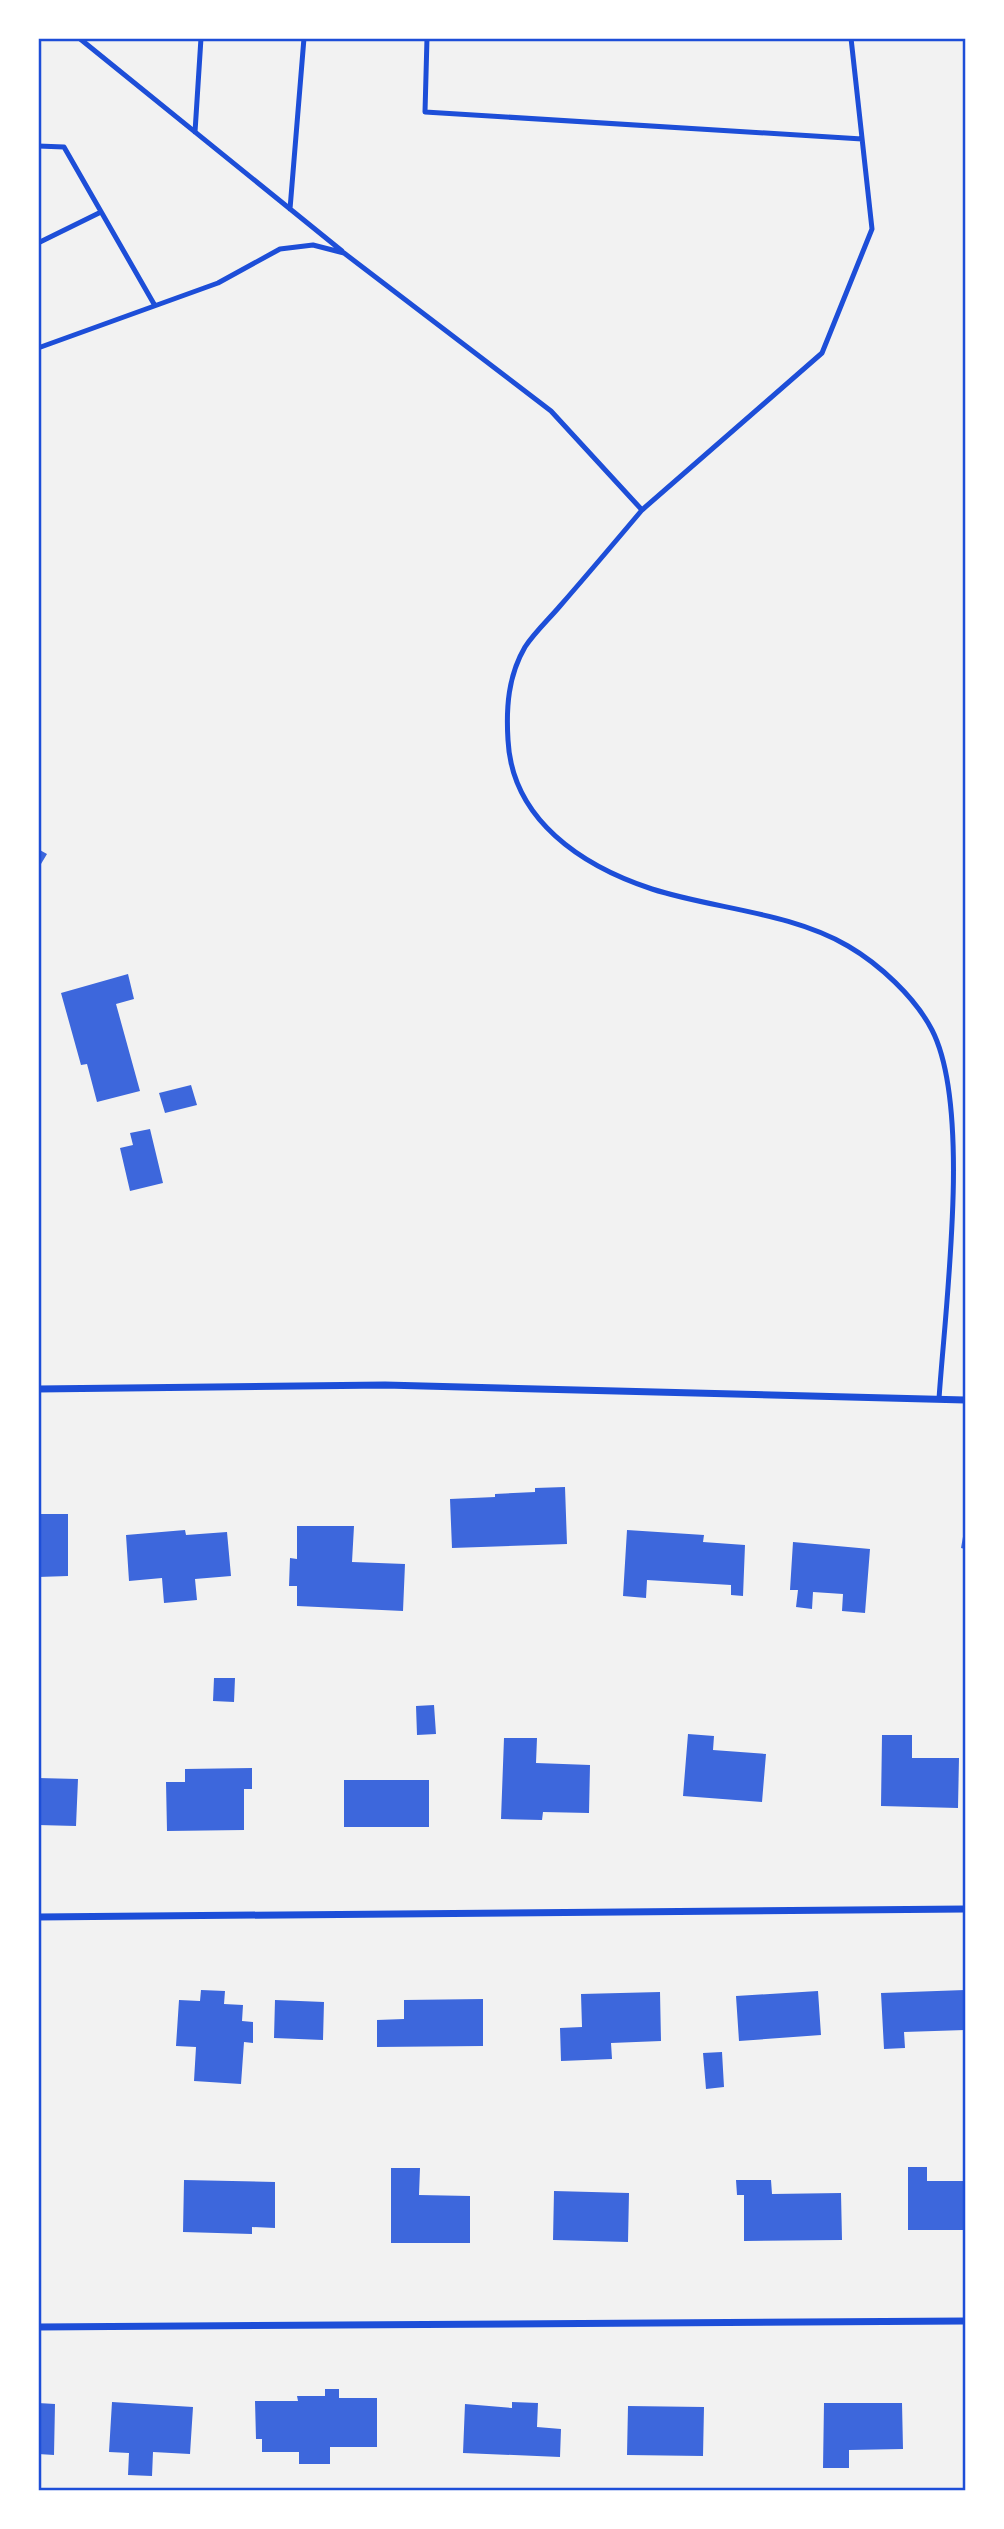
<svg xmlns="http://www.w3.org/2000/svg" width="1004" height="2529" viewBox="0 0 1004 2529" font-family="Arial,sans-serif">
<rect width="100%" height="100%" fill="#f2f2f2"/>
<!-- building -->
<path fill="#3d67dc" d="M38,849L47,854L38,869Z
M128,974L134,999L116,1004L140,1091L97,1102L87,1064L81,1065L61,993Z
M191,1085L197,1105L165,1113L159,1093Z
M150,1129L163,1183L130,1191L120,1148L133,1145L130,1133Z
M565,1487L567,1544L452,1548L450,1499L495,1497V1494L535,1492V1488Z
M38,1514H68V1576L38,1577Z
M297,1526H354L352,1562L405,1564L403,1611L297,1606V1586H289L290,1558L297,1559Z
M185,1530L186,1535L227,1532L231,1576L195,1579L197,1600L164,1603L162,1578L129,1581L126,1535Z
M627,1530L704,1535L703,1542L745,1545L743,1596L731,1595V1585L647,1580L646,1598L623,1596Z
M964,1531H965V1549L961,1548Z
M793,1542L870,1549L865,1613L842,1611L843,1594L813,1592L812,1609L796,1607L798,1590H790Z
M214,1678H235L234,1702L213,1701Z
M434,1705L436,1734L417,1735L416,1706Z
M688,1734L714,1736L713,1750L766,1754L762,1802L683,1796Z
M882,1735H912V1758H959L958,1808L881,1806Z
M504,1738H537L536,1763L590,1765L589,1813L543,1812L542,1820L501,1819Z
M252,1768V1789H244V1830L167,1831L166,1782H185V1769Z
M38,1778L78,1779L76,1826L38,1825Z
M344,1780H429V1827H344Z
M201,1990L225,1991L224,2004L243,2005L242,2021L253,2022V2043L244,2042L241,2084L194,2081L196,2047L176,2046L179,2000L200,2001Z
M965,1990V2030L904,2032L905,2048L884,2049L881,1993Z
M818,1991L821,2035L739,2041L736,1996Z
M660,1992L661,2041L611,2043L612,2059L561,2061L560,2028L582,2027L581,1994Z
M483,1999V2046L377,2047V2020L404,2019V2000Z
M275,2000L324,2002L323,2040L274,2038Z
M722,2052L724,2087L706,2089L703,2053Z
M908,2167H927V2181H965V2230H908Z
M391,2168H420L419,2195L470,2196V2243H391Z
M184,2180L275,2182V2228L252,2227V2234L183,2232Z
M736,2180H771L772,2194L841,2193L842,2240L744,2241V2195H737Z
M554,2191L629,2193L628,2242L553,2240Z
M325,2389H339V2398H377V2447H330V2464H299V2452H262V2439H256L255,2401H298L297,2396H325Z
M112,2402L193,2407L190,2454L153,2452L152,2476L128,2475L129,2453L109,2452Z
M512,2402L538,2403L537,2427L561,2429L560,2457L463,2453L465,2404L512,2408Z
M38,2403L55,2404L54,2455L38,2454Z
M824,2403H902L903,2449L849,2450V2468H823Z
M628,2406L704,2407L703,2456L627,2455Z"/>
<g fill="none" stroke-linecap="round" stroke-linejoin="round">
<!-- service -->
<path stroke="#1d4ed8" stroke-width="5" d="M79,38L342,251
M427,38L425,112L862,139
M195,132L201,38
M38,146L64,147L154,304
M290,209L304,38
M38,243L101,212
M38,348L218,283L280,249L313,245L344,253L551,411L642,510C615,542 588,574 560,606C549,619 534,633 525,647C508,676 506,708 508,740C512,820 582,866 652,889C714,909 790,912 848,946C879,964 915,997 932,1030C972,1108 945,1307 939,1399
M642,510L822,353L872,229L851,38"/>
<!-- minor -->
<path stroke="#1d4ed8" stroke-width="7" d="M38,1389L385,1385L965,1400
M38,1917L965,1909
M38,2327L965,2321"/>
</g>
<!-- border -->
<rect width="1004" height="2529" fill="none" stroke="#ffffff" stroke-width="80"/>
<rect x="40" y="40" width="924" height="2449" fill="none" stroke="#1d4ed8" stroke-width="2.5"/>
</svg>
